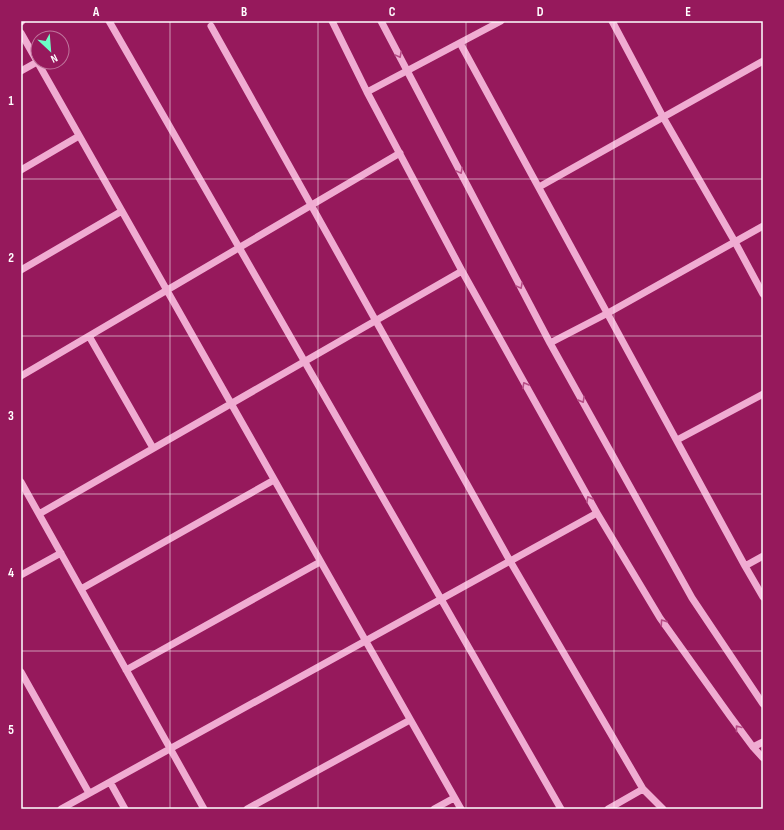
<svg xmlns="http://www.w3.org/2000/svg" width="784" height="830" viewBox="0 0 784 830" font-family="'Sofia Sans Condensed',sans-serif">
<rect width="100%" height="100%" fill="#96195c"/>
<g fill="none" stroke-linecap="round" stroke-linejoin="round">
<!-- minor -->
<path stroke="#f0acd2" stroke-width="7" d="M109,21L441,599L561,809
M332,21L367,92L462,271L597,513L660,618L730,716L753,747L763,758
M381,21L550,343L692,598L763,704
M612,21L663,117L735,242L763,294
M21,22L22,21
M211,26L510,561L643,789L663,809
M21,33L461,809
M460,43L745,566L763,597
M21,71L37,62
M367,92L501,21
M21,170L79,136
M539,187L763,61
M21,270L122,211
M89,336L153,448
M550,343L608,313L763,226
M21,376L400,153
M677,440L763,394
M21,482L204,809
M39,514L462,271
M745,566L763,556
M21,575L61,553
M81,589L274,480
M126,670L320,562
M21,672L89,793
M753,747L763,742
M110,782L125,809
M61,809L597,513
M247,809L410,720
M434,809L454,798
M608,809L643,789"/>
</g>
<!-- one-way arrows -->
<defs><path id="oneway-chevron" d="M-2-3.5L2.5 0L-2 3.5" fill="none" stroke-width="1.6" stroke-linecap="round" stroke-linejoin="round"/></defs>
<g stroke="#b64c85">
<use href="#oneway-chevron" transform="translate(399 55) rotate(62)"/>
<use href="#oneway-chevron" transform="translate(460 171) rotate(62)"/>
<use href="#oneway-chevron" transform="translate(520 286) rotate(62)"/>
<use href="#oneway-chevron" transform="translate(525 385) rotate(-119)"/>
<use href="#oneway-chevron" transform="translate(582 400) rotate(61)"/>
<use href="#oneway-chevron" transform="translate(589 499) rotate(-119)"/>
<use href="#oneway-chevron" transform="translate(663 622) rotate(-125)"/>
<use href="#oneway-chevron" transform="translate(738 728) rotate(-128)"/>
</g>
<!-- grid -->
<path fill="none" stroke="#fff" stroke-width="1" stroke-opacity="0.55" d="M170,21V809M318,21V809M466,21V809M614,21V809M21,179H763M21,336H763M21,494H763M21,651H763"/>
<!-- border -->
<rect width="784" height="830" fill="none" stroke="#96195c" stroke-width="44"/>
<!-- north arrow -->
<g transform="translate(50 50) rotate(154)"><circle r="19" fill="#96195c" stroke="#c0759d"/>
<path d="M0-3L7 15L0 10L-7 15Z" fill="#6bffc5"/>
<text y="-6" font-size="11" font-weight="bold" text-anchor="middle" fill="#ffffff">N</text>
</g>
<rect x="22" y="22" width="740" height="786" fill="none" stroke="#fff" stroke-width="1.5"/>
<g font-size="13" text-anchor="middle" font-weight="bold" fill="#fff">
<text x="96" y="16">A</text>
<text x="244" y="16">B</text>
<text x="392" y="16">C</text>
<text x="540" y="16">D</text>
<text x="688" y="16">E</text>
<text x="11" y="105">1</text>
<text x="11" y="262">2</text>
<text x="11" y="420">3</text>
<text x="11" y="577">4</text>
<text x="11" y="734">5</text>
</g>
</svg>
